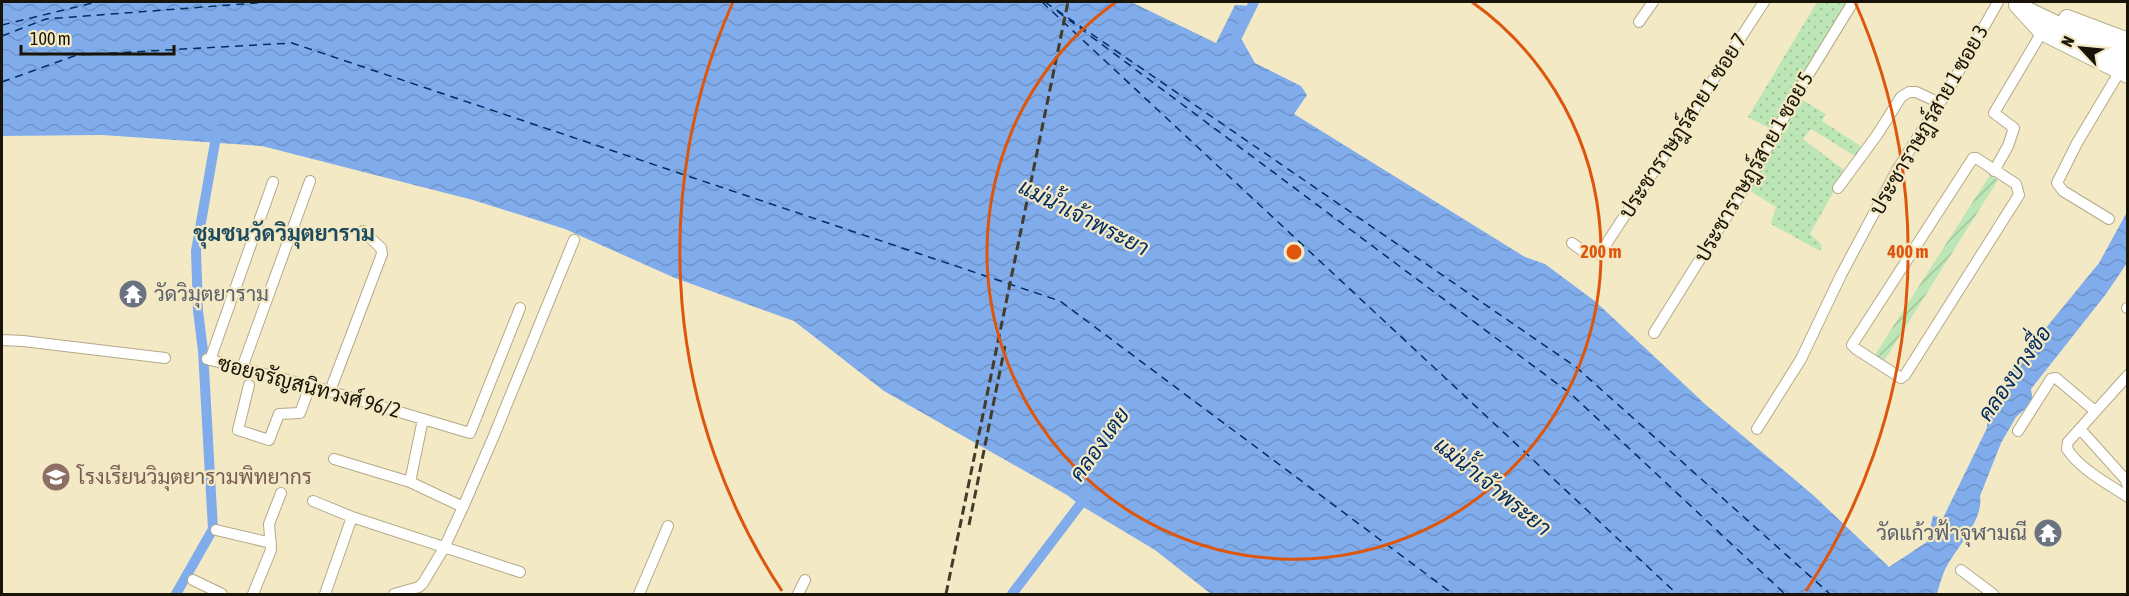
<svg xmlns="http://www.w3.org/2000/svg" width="2129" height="596" viewBox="0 0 2129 596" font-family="'Asap Condensed',Sarabun,sans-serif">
<defs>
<pattern id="grass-dots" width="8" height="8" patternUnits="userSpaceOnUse" patternTransform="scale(1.5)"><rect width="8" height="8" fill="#bce6b5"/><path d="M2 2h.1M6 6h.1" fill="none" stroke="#a1c49a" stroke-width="1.8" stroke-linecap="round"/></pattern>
<pattern id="garden-furrows" width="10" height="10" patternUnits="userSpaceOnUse" patternTransform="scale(1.5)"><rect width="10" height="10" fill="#bce6b5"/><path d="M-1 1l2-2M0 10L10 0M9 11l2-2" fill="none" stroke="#a1c49a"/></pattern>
<pattern id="water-waves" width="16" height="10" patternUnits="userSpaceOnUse" patternTransform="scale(1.5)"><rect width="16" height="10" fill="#80acec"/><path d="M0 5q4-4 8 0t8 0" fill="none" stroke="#6e93c9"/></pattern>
</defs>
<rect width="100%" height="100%" fill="#f4e9c5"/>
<!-- grass -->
<path fill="url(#grass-dots)" d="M1817,2H1859L1799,98L1826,114L1822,121L1862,147L1855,156L1811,129L1803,139L1845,171L1810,234L1822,245L1820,251L1771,224L1776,207L1739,184L1771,129L1748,117Z"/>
<!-- garden -->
<path fill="url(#garden-furrows)" d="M1990,175L1998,180L1882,364L1873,358Z"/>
<!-- water -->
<path fill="url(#water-waves)" d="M2,2H1131L1216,43L1235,5L1252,6L1245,12L1238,33L1255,63L1301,86L1307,95L1294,114L1525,257L1545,264L1596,302L1706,405L1813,495L1889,567L1927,542L1933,516L1943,518L1987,428V415L2010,372L2099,263L2127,212V263L2106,294L2031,389L2033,402L2016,417L2001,443L1980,496C1984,522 1954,549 1944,572C1941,579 1939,587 1937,594H1211L1155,550L1080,505L1067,495L884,391L794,321L675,278L565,229L473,200L262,146L102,135L2,136Z"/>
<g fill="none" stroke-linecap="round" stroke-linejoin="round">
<!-- canal -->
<path stroke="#80acec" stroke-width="10" d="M1232,47L1254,2
M176,594L213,529L203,351L198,311L196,251L217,131
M1012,594L1088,494"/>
<!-- ferry -->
<path stroke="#022c64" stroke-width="1.5" stroke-dasharray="8 6" stroke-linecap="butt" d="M1042,2L1677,594
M1045,2L1576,367L1830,594
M1057,11L1571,394L1785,594
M2,25L97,2
M2,36L46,19L269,2
M2,82L77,55L292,43L1060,301L1453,594"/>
<!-- minor casing -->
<g stroke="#b4aa88" stroke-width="12">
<path id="minor" d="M1639,22L1653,2
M1973,158H1976L2016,184L2019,195L1905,375L1901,378L1856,349L1852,345Z
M1994,171L2008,146L2014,128L1994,113L2042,32
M1838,188L1877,135L1901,97L1909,92H1916L1940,103
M2109,219L2063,191L2057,183L2077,143L2120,71
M1572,243C1581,250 1590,258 1601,252L1764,2
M2127,308H2128
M1654,333L1748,182L1804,82L1853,2
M2,340L23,341L165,358
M207,359L322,389L470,433L520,308
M210,360L273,182
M242,368L310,181
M2128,375L2068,442L2067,449C2081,470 2107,483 2128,497
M249,385L238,430L269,440L279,414L300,413L310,386
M330,391L382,254L381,248L363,231
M1757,429L1801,359L1841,275L1897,170L1951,85L1998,2
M2080,429L2125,479L2128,486
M2018,431L2051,379L2056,378L2095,411
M334,459L410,482
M313,501L352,517L520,572
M463,507L493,438L574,240
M216,530L271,543
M1961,570L1993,594
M193,580L222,594
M253,594L271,550L269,524L281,493
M325,594L352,517
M394,594L419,587L423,583L444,548L463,507L410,482L423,419
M639,594L668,526
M798,594L805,580"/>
</g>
<!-- secondary casing -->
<g stroke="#b4aa88" stroke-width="18">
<path id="secondary" d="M2017,5L2042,32L2128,75
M2023,8L2128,58
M2067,18L2128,41"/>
</g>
<!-- minor -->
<use href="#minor" stroke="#fff" stroke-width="10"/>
<!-- secondary -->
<use href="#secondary" stroke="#fff" stroke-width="16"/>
<!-- rail -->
<path stroke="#413c2b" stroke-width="3" stroke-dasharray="9 4.5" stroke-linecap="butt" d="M969,525L1005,346
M946,594L1068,2"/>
</g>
<!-- distance rings -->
<g fill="none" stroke="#de560c" stroke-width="3">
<path d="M1472 2A307 307 0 1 1 1116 2"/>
<path d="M782 591A614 614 0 0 1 733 2M1855 2A614 614 0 0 1 1806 591"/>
</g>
<!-- icons -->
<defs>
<g id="temple-disc" transform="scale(1.5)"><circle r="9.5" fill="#6b7280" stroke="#f4e9c5"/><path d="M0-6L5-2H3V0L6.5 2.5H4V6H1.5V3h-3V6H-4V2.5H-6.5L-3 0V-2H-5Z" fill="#fff"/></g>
<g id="school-disc" transform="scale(1.5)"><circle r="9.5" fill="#8d6e63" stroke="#f4e9c5"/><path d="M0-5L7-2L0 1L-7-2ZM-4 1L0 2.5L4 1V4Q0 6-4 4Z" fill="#fff"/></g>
</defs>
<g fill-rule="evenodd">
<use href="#temple-disc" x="133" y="294"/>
<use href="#school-disc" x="56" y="477"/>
<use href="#temple-disc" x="2048" y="533"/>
</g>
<g text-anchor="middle" stroke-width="4.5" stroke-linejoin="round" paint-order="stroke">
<!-- street labels -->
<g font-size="21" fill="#181407" stroke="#f4e9c5">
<text transform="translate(1929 120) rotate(-60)" y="7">ประชาราษฎร์สาย 1 ซอย 3</text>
<text transform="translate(1683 126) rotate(-57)" y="7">ประชาราษฎร์สาย 1 ซอย 7</text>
<text transform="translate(1754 167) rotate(-60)" y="7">ประชาราษฎร์สาย 1 ซอย 5</text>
<text transform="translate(309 387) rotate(15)" y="7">ซอยจรัญสนิทวงศ์ 96/2</text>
</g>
<!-- worship labels -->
<g font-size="21" fill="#5b616d" stroke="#f4e9c5" text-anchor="start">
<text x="154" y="301">วัดวิมุตยาราม</text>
<text x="2027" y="540" text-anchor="end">วัดแก้วฟ้าจุฬามณี</text>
</g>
<!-- education labels -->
<g font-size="21" fill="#785e54" stroke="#f4e9c5" text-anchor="start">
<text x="77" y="484">โรงเรียนวิมุตยารามพิทยากร</text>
</g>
<!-- water labels -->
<g font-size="22" font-style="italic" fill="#022c64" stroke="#f4e9c5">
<text transform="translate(1084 217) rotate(27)" y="8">แม่น้ำเจ้าพระยา</text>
<text transform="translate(2014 373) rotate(-55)" y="8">คลองบางซื่อ</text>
<text transform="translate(1099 444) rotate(-54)" y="8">คลอง เตย</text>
<text transform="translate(1493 486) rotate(39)" y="8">แม่น้ำเจ้าพระยา</text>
</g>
<!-- neighbourhood labels -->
<g font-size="22" font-weight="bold" fill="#1c4a5e" stroke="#f4e9c5">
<text x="284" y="241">ชุมชนวัดวิมุตยาราม</text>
</g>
</g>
<circle cx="1294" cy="252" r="9" fill="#de560c" stroke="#f4e9c5" stroke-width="3"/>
<g font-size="18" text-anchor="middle" font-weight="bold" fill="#de560c" stroke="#f4e9c5" stroke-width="4.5" stroke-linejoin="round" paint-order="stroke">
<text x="1601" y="258">200 m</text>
<text x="1908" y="258">400 m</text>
</g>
<!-- border -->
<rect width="2129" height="596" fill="none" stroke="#181407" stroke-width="6"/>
<!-- north arrow -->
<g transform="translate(2081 48) rotate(296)" stroke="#f4e9c5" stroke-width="4.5" paint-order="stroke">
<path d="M0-4.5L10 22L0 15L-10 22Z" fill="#181407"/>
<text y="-9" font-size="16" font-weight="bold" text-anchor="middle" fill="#181407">N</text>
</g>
<!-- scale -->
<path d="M21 45v9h153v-9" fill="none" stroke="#181407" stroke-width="3"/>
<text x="30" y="45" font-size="18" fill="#181407" stroke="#f4e9c5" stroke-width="4.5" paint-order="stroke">100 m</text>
</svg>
